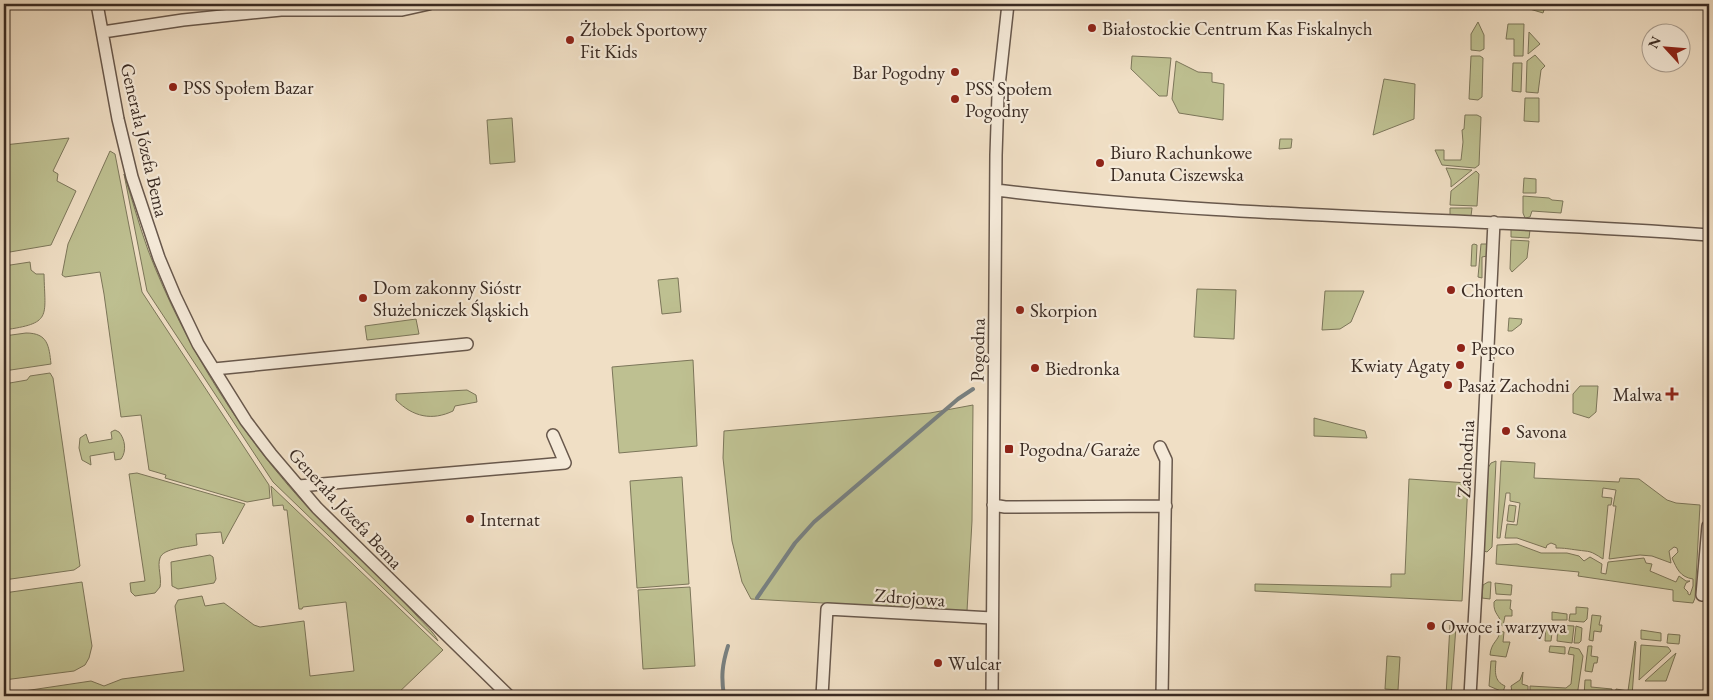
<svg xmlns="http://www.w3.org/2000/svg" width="1713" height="700" viewBox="0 0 1713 700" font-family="'EB Garamond',serif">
<rect width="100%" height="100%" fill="#f0dfc5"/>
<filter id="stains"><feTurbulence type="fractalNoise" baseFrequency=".004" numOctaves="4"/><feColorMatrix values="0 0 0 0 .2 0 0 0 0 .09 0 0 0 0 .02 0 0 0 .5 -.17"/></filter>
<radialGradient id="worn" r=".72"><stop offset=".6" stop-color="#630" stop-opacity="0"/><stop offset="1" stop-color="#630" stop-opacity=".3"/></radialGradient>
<!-- green -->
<path fill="#bec091" stroke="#7c765a" d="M1513,4H1546L1543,13Z
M1478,22L1484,35V49L1480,51L1471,50V34Z
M1508,24H1524L1523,56H1514V39H1506Z
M1529,32L1540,44L1528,54Z
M1535,55L1545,66L1541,70L1538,93L1526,92L1527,61Z
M1132,56L1171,58L1167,96H1159L1131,69Z
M1471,56H1480L1483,58L1482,97L1478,100L1469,99Z
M1176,61L1198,72L1212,73V82L1224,84L1223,120L1179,113L1172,99Z
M1513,63H1522L1521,92L1512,91Z
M1384,79L1415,84L1414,119L1373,135Z
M1525,98H1539V122L1524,121Z
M1465,115H1477L1481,117L1479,165L1475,168L1442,165L1435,150H1444V160H1461L1463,142L1462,130L1464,129Z
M512,118L515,162L490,164L487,120Z
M69,138L53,171L58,174L57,181L76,191L51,245L4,253V145Z
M1280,139H1292L1291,148L1279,149Z
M110,151L115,154L142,292L269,485L270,498L247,502L165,478L166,475L149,470L141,415L121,417L104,294L100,272L65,277L62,275L68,244Z
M1446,168L1472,170L1451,187V180Z
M1476,171L1479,174L1477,206L1450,205L1451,191Z
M124,174C132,199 139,225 148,250C185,347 243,439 314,514C347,549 384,579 416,615C423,623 434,632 438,641L273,482L147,291Z
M1524,178L1536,179V193H1523Z
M1523,196L1549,198L1552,200L1563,201L1561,213L1532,211L1530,217L1525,218L1523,213Z
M1450,208H1472L1471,216H1450Z
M1511,229L1530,230L1529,238L1511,237Z
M1511,240L1529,241L1527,258L1512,272L1510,269Z
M1474,244L1477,245L1476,266H1471L1472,245Z
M1481,244H1488L1487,256L1482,257V278L1478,277Z
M30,262L31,270L36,274H44C45,318 52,323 4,330V266Z
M678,278L681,312L662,314L658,280Z
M1197,289L1236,290L1234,339L1194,337Z
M1325,291H1364L1351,322L1340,329L1322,330Z
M1509,318L1522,319L1521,324L1512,331H1508Z
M416,319L419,334L367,340L365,326Z
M26,333C48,333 49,346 51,364L4,371V336Z
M693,360L697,446L619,453L612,367Z
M50,373L53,378L80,566L74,570L4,580V384L27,380L30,376Z
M1580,386H1598L1596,412L1589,418L1573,413V394Z
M467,390L476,395L477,402L455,406L453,411C432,421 413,417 396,400V394Z
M973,405L972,521L967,611L751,599L742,582L732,541L723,458L724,431L930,413Z
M1314,418L1365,431L1367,438L1314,436Z
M115,430L119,432C125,439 127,451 121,459L115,460L114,452L90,456L91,465L82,460L79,448L80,438L86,434L89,443L112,439L111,432Z
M1496,461L1492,547L1487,552L1484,551L1488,468L1491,463Z
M1501,461L1535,463L1534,478L1619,482L1620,478L1639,479L1667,500L1676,503L1700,505L1695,598L1693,603L1673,601V590L1578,576L1579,572L1496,564L1497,545L1517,544L1541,553H1567L1579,556L1584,561L1590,557L1602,564L1601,573L1606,574L1608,562L1644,558L1646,563L1652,564L1650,571L1676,582L1679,576L1686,581H1690L1686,583L1684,588L1688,592V594L1690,595L1693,586V579C1680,577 1677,569 1672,558L1678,552L1677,548L1674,547L1669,551L1671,563L1652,556L1640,555L1609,559L1616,506H1613L1616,490L1603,488L1602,497L1612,498L1611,505H1608L1603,559C1589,550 1591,552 1577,550C1569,549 1565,548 1556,548V545L1551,543L1547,545L1546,548L1517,538H1505L1507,524L1517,525L1520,503L1510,501V493H1506L1500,538H1497Z
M137,473L245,504L223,544L221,532L196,534L197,545C188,547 163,548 160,558C157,566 162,578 160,587L155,593L135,596L131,592L130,583L145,581L129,474Z
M682,477L689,584L637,588L630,481Z
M1409,479L1468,483L1462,601L1255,591V584L1391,587V574H1405Z
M271,486L443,650L395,696H4V694L91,681L104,686L122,679L184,671L175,606L178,600L202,596L205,606L224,603L254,625L260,627L304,621L310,676L354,671L346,602L303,607L302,609H299L287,510H284L283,505L273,506Z
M1509,505L1516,506L1514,522L1507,521Z
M210,555L213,557L216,579L214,583L178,589L172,586L171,562Z
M82,582L92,646L89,658L85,665L74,671L4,680V593Z
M1488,582H1491L1490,599L1482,598L1483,585Z
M1495,583L1512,585L1511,595L1496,594Z
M690,587L695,666L643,669L638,590Z
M1496,600H1511L1510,609L1512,610V616H1505L1503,626L1501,625C1501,615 1493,615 1494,602Z
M1576,607L1588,608L1587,619L1584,622L1569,621L1570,614H1576Z
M1552,612L1567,614V620H1552Z
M1592,615L1601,616L1599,625H1602L1601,632L1594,631L1593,641L1589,640Z
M1546,624L1553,625L1551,641H1545Z
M1450,625L1456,626L1451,696H1446Z
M1558,625L1574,626L1572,643L1557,641Z
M1576,626L1582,628L1581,641L1579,643H1574Z
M1641,630L1661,633V641L1641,639Z
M1500,631L1504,632L1503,642H1510L1506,657L1490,655C1491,642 1499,641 1500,631Z
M1668,634L1680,635L1679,644L1667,643Z
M1635,641L1636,642L1632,696H1615L1616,689L1628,691Z
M1641,645L1668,647L1671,651L1639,680Z
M1550,646L1565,647V654L1549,652Z
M1588,646H1592L1591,656L1598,657L1597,663H1594L1592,672L1585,671Z
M1570,647L1579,649L1583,656L1577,696L1530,694V686L1566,688L1571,684L1574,655L1568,654Z
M1676,653L1666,681H1645Z
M1387,656L1400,657L1398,690L1385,689Z
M1491,661H1496C1495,672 1494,681 1505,686L1503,692L1489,686Z
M1523,672L1522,684L1528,686V694L1512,692L1511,686L1520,680Z
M1585,680H1591V687L1612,689L1611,696H1584Z"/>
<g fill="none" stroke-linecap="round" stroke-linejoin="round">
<!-- stream -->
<path stroke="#788081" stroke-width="4" d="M757,598L795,543L814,522L958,399L973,389
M724,696C721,677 722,665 728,646"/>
<!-- minor casing -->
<g stroke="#68584c" stroke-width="14">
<path id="minor" d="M97,4L118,119L132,177L159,258L175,296L198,344L246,421L271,454L317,508L509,696
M103,32L183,20L281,10H402L429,4
M996,190C1232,219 1471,217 1709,235
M214,369L467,344
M1160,447L1166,460L1162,696
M299,486L565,463L553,435
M993,505L1005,507L1166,506
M1702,595L1708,526L1709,527
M822,696L827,609L992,618
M992,696L996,155L998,95L1008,4
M1470,696L1478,555L1494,222"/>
</g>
<!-- minor -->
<use href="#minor" stroke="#f5ead9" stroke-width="11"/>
</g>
<!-- markers -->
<g fill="#8f2418" stroke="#f5ead9" stroke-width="2">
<circle cx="1092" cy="28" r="5"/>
<circle cx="570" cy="40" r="5"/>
<circle cx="955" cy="72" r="5"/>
<circle cx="173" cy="87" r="5"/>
<circle cx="955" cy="99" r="5"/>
<circle cx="1100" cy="163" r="5"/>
<circle cx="1451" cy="290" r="5"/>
<circle cx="363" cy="298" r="5"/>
<circle cx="1020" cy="310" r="5"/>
<circle cx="1461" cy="348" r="5"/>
<circle cx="1460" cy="365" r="5"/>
<circle cx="1035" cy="368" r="5"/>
<circle cx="1448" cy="385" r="5"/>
<path d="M1669.5 386.5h5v5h5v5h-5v5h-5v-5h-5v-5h5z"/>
<circle cx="1506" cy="431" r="5"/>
<rect x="1004" y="444" width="10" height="10" rx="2.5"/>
<circle cx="470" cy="519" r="5"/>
<circle cx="1431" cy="626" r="5"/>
<circle cx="938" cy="663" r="5"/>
</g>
<g text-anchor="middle" stroke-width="4.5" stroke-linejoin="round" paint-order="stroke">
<!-- poi labels -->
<g font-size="19" fill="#3a2b23" stroke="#f5ead9" text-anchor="start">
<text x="1102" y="35">Białostockie Centrum Kas Fiskalnych</text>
<text x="580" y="36">Żłobek Sportowy<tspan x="580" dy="22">Fit Kids</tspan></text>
<text x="945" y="79" text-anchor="end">Bar Pogodny</text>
<text x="183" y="94">PSS Społem Bazar</text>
<text x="965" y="95">PSS Społem<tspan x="965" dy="22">Pogodny</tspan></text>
<text x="1110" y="159">Biuro Rachunkowe<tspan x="1110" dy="22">Danuta Ciszewska</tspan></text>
<text x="373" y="294">Dom zakonny Sióstr<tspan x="373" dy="22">Służebniczek Śląskich</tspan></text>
<text x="1461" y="297">Chorten</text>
<text x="1030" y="317">Skorpion</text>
<text x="1471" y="355">Pepco</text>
<text x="1450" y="372" text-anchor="end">Kwiaty Agaty</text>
<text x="1045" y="375">Biedronka</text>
<text x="1458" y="392">Pasaż Zachodni</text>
<text x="1662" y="401" text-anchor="end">Malwa</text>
<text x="1516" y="438">Savona</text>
<text x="1019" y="456">Pogodna/Garaże</text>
<text x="480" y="526">Internat</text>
<text x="1441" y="633">Owoce i warzywa</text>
<text x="948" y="670">Wulcar</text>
</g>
<!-- street labels -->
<g font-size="19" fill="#3a2b23" stroke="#f5ead9">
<text transform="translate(145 140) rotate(77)" y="7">Generała Józefa Bema</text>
<text transform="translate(977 350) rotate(-89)" y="7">Pogodna</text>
<text transform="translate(1465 459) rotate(-87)" y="7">Zachodnia</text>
<text transform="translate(346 508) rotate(47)" y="7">Generała Józefa Bema</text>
<text transform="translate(910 597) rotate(4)" y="7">Zdrojowa</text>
</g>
</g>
<!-- margin -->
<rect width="1713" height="700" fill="none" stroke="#f0dfc5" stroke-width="20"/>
<rect x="5" y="5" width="1703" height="690" fill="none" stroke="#3a2b23" stroke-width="2.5"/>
<rect x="10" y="10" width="1693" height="680" fill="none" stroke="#3a2b23"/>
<!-- north arrow -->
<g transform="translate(1666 48) rotate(296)"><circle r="24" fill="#f5ead9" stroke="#aa9e90"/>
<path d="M0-4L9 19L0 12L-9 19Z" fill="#8f2418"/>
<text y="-8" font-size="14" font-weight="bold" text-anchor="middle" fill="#3a2b23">N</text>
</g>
<rect width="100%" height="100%" filter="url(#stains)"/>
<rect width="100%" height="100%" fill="url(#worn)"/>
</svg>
